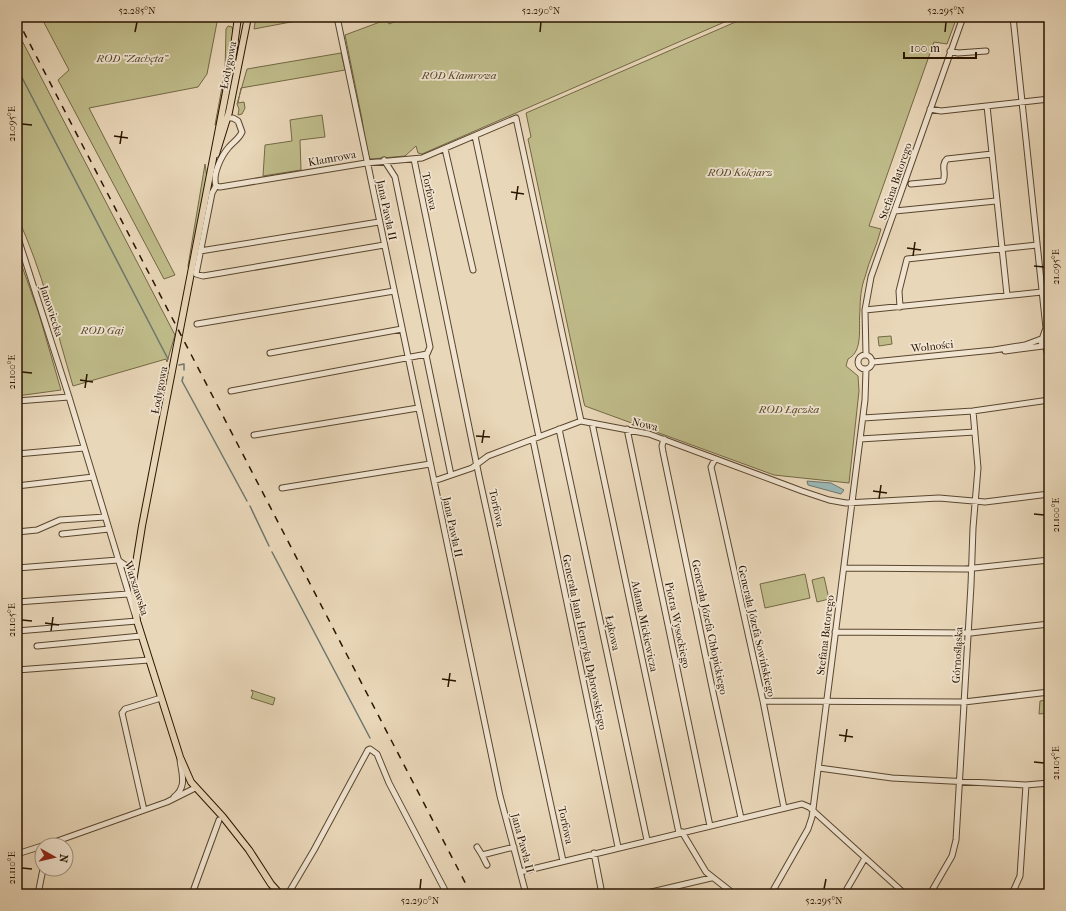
<svg xmlns="http://www.w3.org/2000/svg" width="1066" height="911" viewBox="0 0 1066 911" font-family="'IM FELL French Canon',serif">
<rect width="100%" height="100%" fill="#e9d7b9"/>
<filter id="stains"><feTurbulence type="fractalNoise" baseFrequency=".005" numOctaves="4"/><feColorMatrix values="0 0 0 0 .2 0 0 0 0 .09 0 0 0 0 .02 0 0 0 .5 -.17"/></filter>
<radialGradient id="worn" r=".72"><stop offset=".6" stop-color="#630" stop-opacity="0"/><stop offset="1" stop-color="#630" stop-opacity=".3"/></radialGradient>
<!-- green -->
<path fill="#bfbc8a" stroke="#746845" d="M41,17H218L207,74L198,87L89,108L175,275L164,279L58,80L69,70Z
M256,17H317L254,29Z
M401,17H736L422,154L418,153L416,146L405,156L371,159L367,155L362,119L345,35L388,19L389,24L401,19Z
M747,17H957L947,44L934,42L869,226L881,229C877,246 869,260 865,277C861,287 860,300 860,311C858,326 864,351 848,359L846,366L858,376L859,391L849,483L774,475L585,406L584,403L528,139L531,137L526,113Z
M228,26L232,27L234,33L216,125H215L225,71L226,29Z
M17,31L175,335L167,362L166,359L73,386C56,329 42,270 17,216Z
M341,53L345,70L241,88L238,103L244,102L245,108L242,114L238,115L239,109L237,104L247,69Z
M322,115L325,137L300,140L301,170L263,176L265,145L292,141L290,120Z
M205,164L207,178L189,271L188,266Z
M17,252L39,314L61,390L17,396Z
M891,336L892,344L879,346L878,337Z
M805,574L810,598L765,608L760,584Z
M824,577L829,599L817,602L812,580Z
M251,690L275,698L273,705L251,698L253,693Z
M1047,700L1049,713L1039,714L1040,701Z"/>
<!-- water -->
<path fill="#9ab8b8" stroke="#6d776e" d="M807,481L831,483L844,490L841,494L808,485Z"/>
<g fill="none" stroke-linecap="round" stroke-linejoin="round">
<!-- stream -->
<path stroke="#6d776e" stroke-width="1.5" d="M17,68L168,359
M17,343L21,342
M179,365L184,364V370
M183,377L182,381L247,501
M250,506L269,546
M272,552L370,738"/>
<!-- minor casing -->
<g stroke="#59462e" stroke-width="7">
<path id="minor" d="M337,17L500,796L526,894
M1013,17L1046,328L1041,342L1044,346L1049,348
M950,51L958,53L986,51
M987,106L1007,295
M930,109L941,111L1049,99
M475,136L539,437
M445,149L473,270
M414,159L479,476L563,861
M911,184L943,181C947,174 940,165 947,159L992,154
M216,186L220,187L366,163L422,158L516,118L581,421
M216,186L212,193L196,274L203,276L221,273L384,245
M216,186C212,175 221,156 229,147C233,142 239,139 242,132L238,121L233,118H227
M895,211L996,201
M17,235L69,397L137,621L17,631
M200,251L379,222
M900,307L899,291L907,259L1037,245
M865,310L1042,292
M197,324L394,291
M1046,347L1049,362
M1005,351L1043,346
M270,353L402,329
M858 362a7 7 0 1 1 14 0a7 7 0 1 1-14 0Z
M426,355L451,475
M866,355L865,310L871,277L963,17
M873,362L994,350L1025,345L1041,339
M231,391L427,354L430,347L395,177L384,160
M17,401L69,397
M863,418L973,411L1049,400
M592,423L679,833
M559,429L647,840
M627,429L710,826
M254,435L418,408
M664,439L662,446L663,452L713,692L741,818
M860,439L975,432
M533,440L618,847
M17,454L84,448
M715,459L711,467L763,701L784,808
M434,481L472,468L488,456L581,421L649,434L802,491L829,500L846,503L939,498L985,502L1049,494
M17,486L93,477
M282,488L430,464
M17,532L37,530L60,520L105,517
M62,534L109,529
M118,560L125,565L135,567
M17,568L118,560
M844,568L965,569L1049,560
M17,602L128,594
M835,632L971,633L1049,624
M37,646L141,636
M17,670L149,660
M763,701L964,702L1049,692
M819,768L892,778L1026,785L1049,783
M174,797C187,787 182,775 180,760
M144,810L122,713L125,709L161,698
M682,832L706,872L734,894
M46,845L167,802L195,788
M477,847L482,855
M594,853L602,894
M17,854L42,846
M487,865L482,855L514,847
M520,872L802,804L809,807L905,894
M38,894L43,869
M192,894L219,820
M288,894L314,850L368,750L370,749L377,754L389,783L447,894
M643,894L711,878
M771,894L808,829L812,817L865,400L866,369
M844,894L865,858
M930,894L952,856L956,840L971,585L973,528L978,468L973,411
M1012,894L1020,876L1026,785"/>
</g>
<!-- major casing -->
<g stroke="#291500" stroke-width="8">
<path id="major" d="M238,17L232,61L142,526L133,582L137,621L180,757L191,782L223,817L249,850L271,884L280,894
M216,154L229,112L248,17"/>
</g>
<!-- minor -->
<use href="#minor" stroke="#f1e5d2" stroke-width="5"/>
<!-- major -->
<use href="#major" stroke="#e9d7b9" stroke-width="6"/>
<!-- rail -->
<path stroke="#291500" stroke-width="1.5" stroke-dasharray="7 7" stroke-linecap="butt" d="M17,19L471,894"/>
</g>
<!-- ticks -->
<path fill="none" stroke="#291500" stroke-width="1.5" d="M135,32L137,22M540,32L541,22M945,32L946,22M22,124L32,125M114,136L128,138M120,144L122,131M511,192L524,194M516,200L518,186M907,248L921,250M913,256L915,242M1034,266L1044,267M22,372L32,373M80,380L93,382M85,388L87,374M476,436L490,437M482,443L484,430M873,491L887,493M879,499L881,485M1034,514L1044,515M22,620L32,621M45,623L59,625M51,631L53,617M442,679L456,681M448,687L450,673M839,735L853,737M845,742L847,729M1034,762L1044,763M22,868L32,869M420,889L421,879M824,889L826,879"/>
<g text-anchor="middle" stroke-width="3.5" stroke-linejoin="round" paint-order="stroke">
<!-- park labels -->
<g font-size="11" font-style="italic" fill="#564729" stroke="#f1e5d2">
<text x="132" y="62">ROD "Zachęta"</text>
<text x="459" y="79">ROD Klamrowa</text>
<text x="740" y="176">ROD Kolejarz</text>
<text x="102" y="334">ROD Gaj</text>
<text x="789" y="413">ROD Łączka</text>
</g>
<!-- street labels -->
<g font-size="11" fill="#291500" stroke="#f1e5d2">
<text transform="translate(228 65) rotate(-79)" y="4">Łodygowa</text>
<text transform="translate(332 158) rotate(-10)" y="4">Klamrowa</text>
<text transform="translate(895 181) rotate(-71)" y="4">Stefana Batorego</text>
<text transform="translate(430 191) rotate(78)" y="4">Torfowa</text>
<text transform="translate(387 210) rotate(78)" y="4">Jana Pawła II</text>
<text transform="translate(52 311) rotate(72)" y="4">Janowiecka</text>
<text transform="translate(932 346) rotate(-6)" y="4">Wolności</text>
<text transform="translate(159 390) rotate(-79)" y="4">Łodygowa</text>
<text transform="translate(645 424) rotate(14)" y="4">Nowa</text>
<text transform="translate(497 508) rotate(78)" y="4">Torfowa</text>
<text transform="translate(453 527) rotate(78)" y="4">Jana Pawła II</text>
<text transform="translate(137 588) rotate(72)" y="4">Warszawska</text>
<text transform="translate(678 625) rotate(78)" y="4">Piotra Wysockiego</text>
<text transform="translate(645 626) rotate(78)" y="4">Adama Mickiewicza</text>
<text transform="translate(710 627) rotate(78)" y="4">Generała Józefa Chłopickiego</text>
<text transform="translate(757 631) rotate(77)" y="4">Generała Józefa Sowińskiego</text>
<text transform="translate(613 633) rotate(78)" y="4">Łąkowa</text>
<text transform="translate(825 635) rotate(-83)" y="4">Stefana Batorego</text>
<text transform="translate(585 642) rotate(78)" y="4">Generała Jana Henryka Dąbrowskiego</text>
<text transform="translate(957 655) rotate(-87)" y="4">Górnośląska</text>
<text transform="translate(566 825) rotate(78)" y="4">Torfowa</text>
<text transform="translate(523 843) rotate(75)" y="4">Jana Pawła II</text>
</g>
</g>
<!-- margin -->
<rect width="1066" height="911" fill="none" stroke="#e9d7b9" stroke-width="44"/>
<!-- north arrow -->
<g transform="translate(54 857) rotate(98)"><circle r="19" fill="#f1e5d2" stroke="#a1927e"/>
<path d="M0-3L7 15L0 10L-7 15Z" fill="#8f2418"/>
<text y="-6" font-size="11" font-weight="bold" text-anchor="middle" fill="#291500">N</text>
</g>
<!-- scale -->
<path d="M904 52v6h72v-6" fill="none" stroke="#291500" stroke-width="2"/>
<text x="910" y="52" font-size="12" fill="#291500" stroke="#f1e5d2" stroke-width="3" paint-order="stroke">100 m</text>
<rect x="22" y="22" width="1022" height="867" fill="none" stroke="#291500" stroke-width="1.5"/>
<g font-size="10" text-anchor="middle" fill="#291500">
<text x="137" y="14">52.285°N</text>
<text x="541" y="14">52.290°N</text>
<text x="946" y="14">52.295°N</text>
<text transform="translate(11 124) rotate(-90)" y="4">21.095°E</text>
<text transform="translate(1055 267) rotate(-90)" y="4">21.095°E</text>
<text transform="translate(11 372) rotate(-90)" y="4">21.100°E</text>
<text transform="translate(1055 515) rotate(-90)" y="4">21.100°E</text>
<text transform="translate(11 620) rotate(-90)" y="4">21.105°E</text>
<text transform="translate(1055 763) rotate(-90)" y="4">21.105°E</text>
<text transform="translate(11 868) rotate(-90)" y="4">21.110°E</text>
<text x="420" y="904">52.290°N</text>
<text x="824" y="904">52.295°N</text>
</g>
<rect width="100%" height="100%" filter="url(#stains)"/>
<rect width="100%" height="100%" fill="url(#worn)"/>
</svg>
